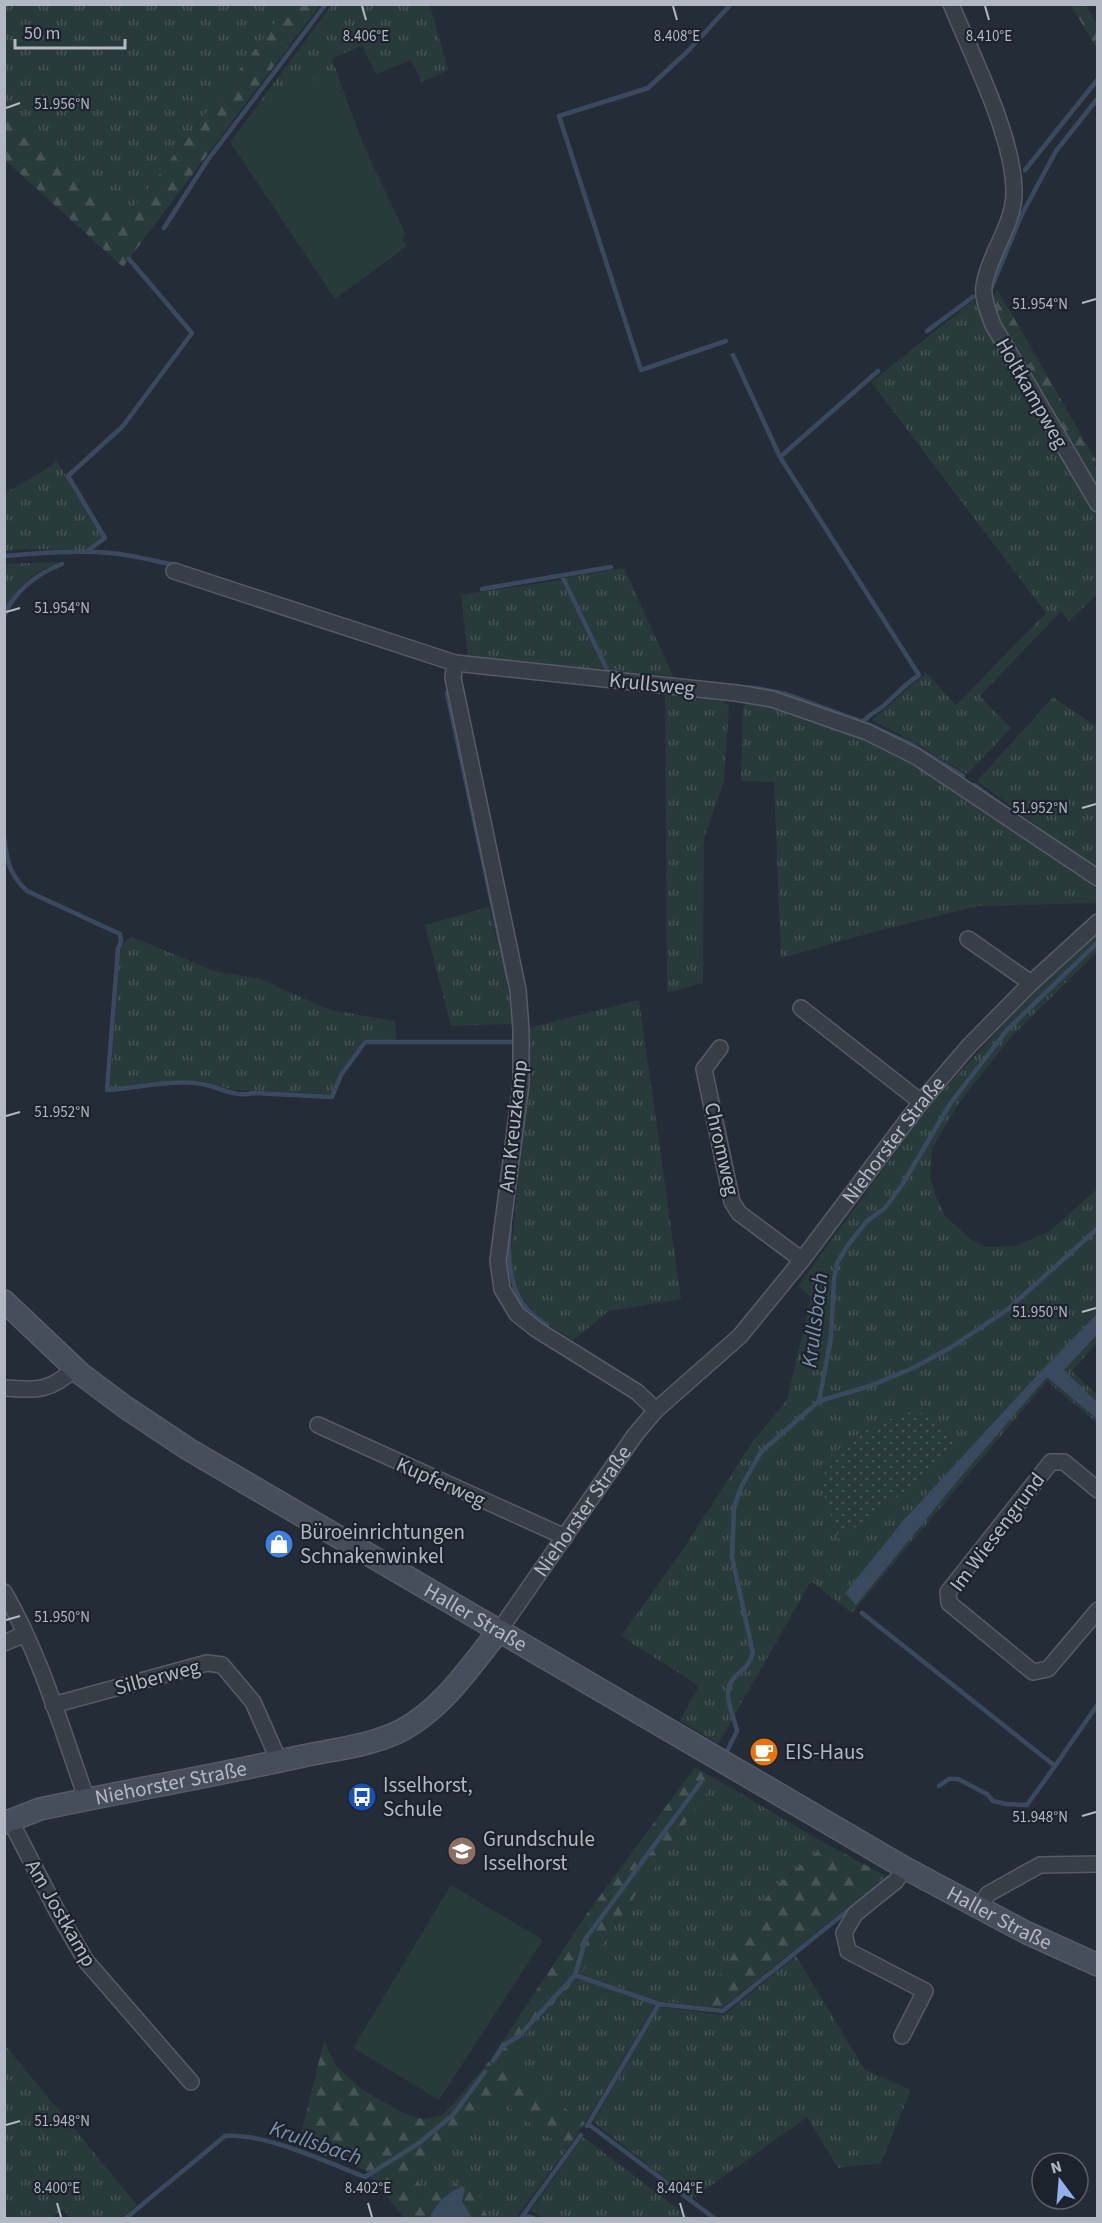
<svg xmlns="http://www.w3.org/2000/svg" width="1102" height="2223" viewBox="0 0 1102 2223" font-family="'Source Sans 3',sans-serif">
<defs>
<pattern id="grass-tufts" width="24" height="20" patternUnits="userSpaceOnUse" patternTransform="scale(1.5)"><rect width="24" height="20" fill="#293a3b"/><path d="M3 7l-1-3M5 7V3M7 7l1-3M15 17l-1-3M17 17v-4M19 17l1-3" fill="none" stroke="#465456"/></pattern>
<pattern id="forest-firs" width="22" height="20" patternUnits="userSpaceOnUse" patternTransform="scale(1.5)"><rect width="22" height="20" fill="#293a3b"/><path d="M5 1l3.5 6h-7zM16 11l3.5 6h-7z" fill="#465456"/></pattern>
<pattern id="park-dots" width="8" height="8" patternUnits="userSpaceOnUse" patternTransform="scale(1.5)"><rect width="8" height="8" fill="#293a3b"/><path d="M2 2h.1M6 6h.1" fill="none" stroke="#465456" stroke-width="1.8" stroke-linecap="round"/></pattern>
</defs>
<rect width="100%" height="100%" fill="#242c38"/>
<!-- grass -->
<path fill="url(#grass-tufts)" d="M4,5H289L128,215L5,113Z
M332,5H430L448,70L422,82L411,60L376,74L362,45L332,59L346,98L335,87L294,82L259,103Z
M974,300L988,328L1097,514V595L1069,621L1061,611L980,696L1011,728L967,774L910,740L872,720L926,673L956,705L1046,613L871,382Z
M57,461L103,538L85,550L26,549L5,551V493L40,473Z
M57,562V564C28,574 21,585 5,610V564Z
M624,568L673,676L608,670L565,578Z
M561,580L606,674L468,660L461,595Z
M665,693L720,698L729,706L724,781L704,838L703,983L667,993Z
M1053,697L1097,727V870L977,781Z
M749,701L772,706L864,736L915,762L961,791L1097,889V903L977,906L881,930L781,958L774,782L741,781L743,707Z
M489,907L509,992L512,1024L451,1026L425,925Z
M1097,934V952L1013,1035L961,1100L932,1148L930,1177L936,1197L945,1216L973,1241L986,1247L1016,1246L1050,1231L1097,1189V1343L1072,1371L1097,1395V1423L1047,1381L852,1613L811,1581L718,1744L680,1720L699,1686L621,1636L682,1551L753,1441L787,1400L811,1297L798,1286L930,1105L1035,990Z
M132,937L217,972L258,978L330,1010L395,1021L396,1041L363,1040L340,1073L331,1094L233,1090L203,1081H175L110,1088L120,952L126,940Z
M639,1000L681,1299L609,1311L573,1340C535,1315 520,1308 510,1262L527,1096L528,1028Z
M716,1779L826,1844L771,1890L702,2006L659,2001L581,1974Z
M796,1956L865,2070L911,2090L881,2163L838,2168L807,2117L692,2199L593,2122L660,2007L724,2015Z
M577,1978L655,2005L585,2123L511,2068L520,2040Z
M4,2044L137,2205L121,2218H70L63,2209L51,2218H5Z
M496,2097L566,2150L516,2218H488L471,2177L430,2195L414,2179Z
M583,2137L690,2218H542L531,2210Z"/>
<!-- forest -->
<path fill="url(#forest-firs)" d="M289,5H320L123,267L5,160V113L128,215Z
M1071,5H1086L1097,25V49Z
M997,289L1097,462V492L999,323L992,301Z
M695,1767L716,1779L581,1974L520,2040L511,2068L585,2123L566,2150L496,2097L414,2179L430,2194L471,2177L488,2218H404L365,2170L298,2146L324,2041L336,2066L361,2089L401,2112L422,2119L441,2116L455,2102L491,2059L586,1915Z
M826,1844L886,1876L722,2008L702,2006L771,1890Z"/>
<!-- park -->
<path fill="url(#park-dots)" d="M915,1411L940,1421L959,1442L912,1486L839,1539L823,1491L826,1460C856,1434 876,1422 915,1411Z"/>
<!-- garden -->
<path fill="#293a3b" d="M318,80L335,87L346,98L363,144L406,235L402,238L407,246L335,299L230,142L259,103L294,82Z
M451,1885L543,1940L439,2100L353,2048Z"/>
<!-- water -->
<path fill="#3b495f" d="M1097,1314V1335L1064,1370L1097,1402V1419L1047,1377L964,1473L856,1605L845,1593L903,1521L1040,1372Z
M462,2186L465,2188L462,2201L472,2218H430C435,2203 448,2193 462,2186Z"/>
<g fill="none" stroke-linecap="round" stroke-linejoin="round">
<!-- stream -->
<path stroke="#3b495f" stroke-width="4.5" d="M1025,170L1098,79
M164,228L207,161L326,4
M991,289L1022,214L1056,151L1098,98
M927,331L973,297
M726,341L641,370L559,116L648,88L688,51L731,4
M733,355L780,457L919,675C905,684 895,696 882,707C875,712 868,715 863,722
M780,457L878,371
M86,552L105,538L68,476L123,426L192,333L129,259
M4,556C40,553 75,550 111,553C133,555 154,561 175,565
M562,576L608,672H613
M482,589L611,567
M4,616C15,590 37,574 62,564
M742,687L756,688L786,694L863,722L909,743L963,776
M447,693L508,978
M974,785L1021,818
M4,837C7,861 9,874 27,891L120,934L121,942L118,949L107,1090C136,1088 174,1079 202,1084C220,1087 235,1098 253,1093L332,1097L341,1075L365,1042H516
M510,1227C507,1255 508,1288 528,1310C533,1316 540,1320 547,1325
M819,1401L870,1386L913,1368L950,1348L1007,1310L1098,1228
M862,1613L1055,1766L1098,1704
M728,1749L737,1731C734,1715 721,1694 733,1679C742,1668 748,1669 753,1653L732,1557L734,1508L741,1487L761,1452L819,1401L831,1338L834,1280L837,1263L848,1245L867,1221L885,1208L902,1185L950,1104L1007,1030L1098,942
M939,1786L949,1779H958L987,1794L993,1801L1006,1804L1027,1805L1055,1766
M575,1975L659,2004L723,2011L888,1878
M493,2061L504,2045L519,2036L575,1975L586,1938L701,1782
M588,2124L714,2218
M587,2126L659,2004
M523,2215L533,2218
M126,2218L225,2136C263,2132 329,2163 365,2177L419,2143L453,2115L485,2072
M521,2218L581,2135"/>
<!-- street casing -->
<g stroke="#565c66" stroke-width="18">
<g id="street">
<path d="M951,4C972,56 1013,135 1014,190C1015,224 989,253 984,286C982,299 989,313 993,325L1098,504"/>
<path d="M174,571L455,663L736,693L772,699L867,732L917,757L1098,878"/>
<path d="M455,663L453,678L518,990L521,1029V1084L498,1261L502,1289L517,1314L536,1329L637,1392L656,1410"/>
<path d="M968,939L1031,983"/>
<path d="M801,1008L921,1102"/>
<path d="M720,1048L704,1069L732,1202L739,1213L802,1260"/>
<path d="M4,1388C37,1390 50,1392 75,1368"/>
<path d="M318,1425L565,1537"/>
<path d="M1098,1490L1064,1462H1051L948,1592L949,1603L1033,1672L1048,1669L1098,1610"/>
<path d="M4,1592C40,1653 63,1733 87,1800"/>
<path id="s1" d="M499,1631L635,1435L656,1410L740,1336L802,1260L921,1102L968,1047L1031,983L1098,922"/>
<path d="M4,1643L25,1634"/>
<path d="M53,1705L207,1663L222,1665L253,1702L279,1761"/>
<path d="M10,1820L58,1913L86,1961L191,2082"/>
<path d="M980,1908L988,1894L1040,1865L1098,1864"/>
<path d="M902,2036L925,1991L848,1951L844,1933L855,1914L896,1881L905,1868"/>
</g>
</g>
<!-- secondary casing -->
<g stroke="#565c66" stroke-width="24">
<g id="secondary">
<path id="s2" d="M4,1301L81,1374L125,1407L188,1449L905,1868L1025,1932L1098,1965"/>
<path id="s3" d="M4,1823L40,1809C127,1791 216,1775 303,1756C336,1749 375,1745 404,1729C445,1706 470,1666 499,1631"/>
</g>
</g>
<!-- street -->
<use href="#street" stroke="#383e48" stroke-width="15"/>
<!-- secondary -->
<use href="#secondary" stroke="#464d5b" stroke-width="21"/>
</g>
<!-- ticks -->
<path fill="none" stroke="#b3b9c4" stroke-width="2" d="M362,6L366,20M673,6L677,20M985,6L989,20M6,108L20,103M1082,303L1096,299M6,612L20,608M1082,808L1096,804M6,1116L20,1112M1082,1312L1096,1308M6,1620L20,1616M1082,1816L1096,1812M6,2125L20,2121M57,2203L61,2217M368,2203L372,2217M680,2203L684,2217"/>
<!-- icons -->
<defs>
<g id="shop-disc" transform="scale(1.5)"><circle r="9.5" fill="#3f7fe0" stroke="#1d232d"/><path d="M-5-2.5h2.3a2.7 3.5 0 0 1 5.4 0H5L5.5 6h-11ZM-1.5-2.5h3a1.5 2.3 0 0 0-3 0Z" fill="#fff"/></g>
<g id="cafe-disc" transform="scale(1.5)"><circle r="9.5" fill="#e8710a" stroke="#1d232d"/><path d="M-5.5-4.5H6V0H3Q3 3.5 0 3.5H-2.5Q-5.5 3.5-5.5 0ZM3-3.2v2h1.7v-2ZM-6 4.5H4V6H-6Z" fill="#fff"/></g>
<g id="bus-disc" transform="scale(1.5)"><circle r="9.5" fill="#1a4fb4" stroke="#1d232d"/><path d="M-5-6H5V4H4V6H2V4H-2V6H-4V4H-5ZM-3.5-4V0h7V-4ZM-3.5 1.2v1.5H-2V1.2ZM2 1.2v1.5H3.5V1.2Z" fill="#fff"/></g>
<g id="school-disc" transform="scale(1.5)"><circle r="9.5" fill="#8d6e63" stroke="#1d232d"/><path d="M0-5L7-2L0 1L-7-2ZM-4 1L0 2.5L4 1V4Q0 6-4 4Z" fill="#fff"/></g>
</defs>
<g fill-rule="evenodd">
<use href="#shop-disc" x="279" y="1544"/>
<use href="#cafe-disc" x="764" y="1752"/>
<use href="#bus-disc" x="362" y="1797"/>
<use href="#school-disc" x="462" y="1851"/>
</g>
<g text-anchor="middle" stroke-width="4.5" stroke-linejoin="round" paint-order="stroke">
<!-- street labels -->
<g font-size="21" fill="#b3b9c4" stroke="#1d232d">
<text transform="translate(1032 393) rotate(60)" y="7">Holtkampweg</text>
<text transform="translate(652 684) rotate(6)" y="7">Krullsweg</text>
<text transform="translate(513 1126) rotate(-84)" y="7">Am Kreuzkamp</text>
<text dy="7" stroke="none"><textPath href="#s1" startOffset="632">Niehorster Straße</textPath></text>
<text transform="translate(722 1149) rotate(77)" y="7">Chromweg</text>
<text transform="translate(441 1482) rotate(24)" y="7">Kupferweg</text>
<text dy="7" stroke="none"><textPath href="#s1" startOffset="146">Niehorster Straße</textPath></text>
<text transform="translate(997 1532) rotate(-53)" y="7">Im Wiesengrund</text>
<text dy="7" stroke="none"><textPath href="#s2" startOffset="570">Haller Straße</textPath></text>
<text transform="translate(157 1677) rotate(-15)" y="7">Silberweg</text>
<text dy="7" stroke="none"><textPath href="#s3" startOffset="172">Niehorster Straße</textPath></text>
<text transform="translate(61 1913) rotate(60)" y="7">Am Jostkamp</text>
<text dy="7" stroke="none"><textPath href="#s2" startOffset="1174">Haller Straße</textPath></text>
</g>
<!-- poi labels -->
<g font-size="21" fill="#b3b9c4" stroke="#1d232d" text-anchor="start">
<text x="300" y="1539">Büroeinrichtungen<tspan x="300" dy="24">Schnakenwinkel</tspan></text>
<text x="785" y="1759">EIS-Haus</text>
<text x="383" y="1792">Isselhorst,<tspan x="383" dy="24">Schule</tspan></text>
<text x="483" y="1846">Grundschule<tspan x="483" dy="24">Isselhorst</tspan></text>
</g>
<!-- water labels -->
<g font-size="22" font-style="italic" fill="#7d8fa9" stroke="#1d232d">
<text transform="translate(814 1320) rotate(-83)" y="8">Krullsbach</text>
<text transform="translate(316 2142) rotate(19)" y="8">Krullsbach</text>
</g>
</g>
<g font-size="15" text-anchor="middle" fill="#b3b9c4" stroke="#1d232d" stroke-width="4.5" stroke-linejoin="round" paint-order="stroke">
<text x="366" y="41">8.406°E</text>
<text x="677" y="41">8.408°E</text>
<text x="989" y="41">8.410°E</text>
<text x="62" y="109">51.956°N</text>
<text x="1040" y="309">51.954°N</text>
<text x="62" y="613">51.954°N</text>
<text x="1040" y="813">51.952°N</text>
<text x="62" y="1117">51.952°N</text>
<text x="1040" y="1317">51.950°N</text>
<text x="62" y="1622">51.950°N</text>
<text x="1040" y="1822">51.948°N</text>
<text x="62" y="2126">51.948°N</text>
<text x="57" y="2193">8.400°E</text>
<text x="368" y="2193">8.402°E</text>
<text x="680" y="2193">8.404°E</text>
</g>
<!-- border -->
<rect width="1102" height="2223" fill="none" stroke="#b3b9c4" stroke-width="12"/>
<!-- north arrow -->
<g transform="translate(1060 2181) rotate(344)"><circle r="28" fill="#1d232d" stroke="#595f69" stroke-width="1.5"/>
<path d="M0-4.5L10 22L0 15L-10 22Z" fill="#90b1ec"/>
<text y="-9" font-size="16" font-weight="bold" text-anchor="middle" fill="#b3b9c4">N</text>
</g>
<!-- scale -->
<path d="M15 39v9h110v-9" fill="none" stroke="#b3b9c4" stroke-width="3"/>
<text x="24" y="39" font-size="18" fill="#b3b9c4" stroke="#1d232d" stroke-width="4.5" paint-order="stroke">50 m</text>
</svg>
